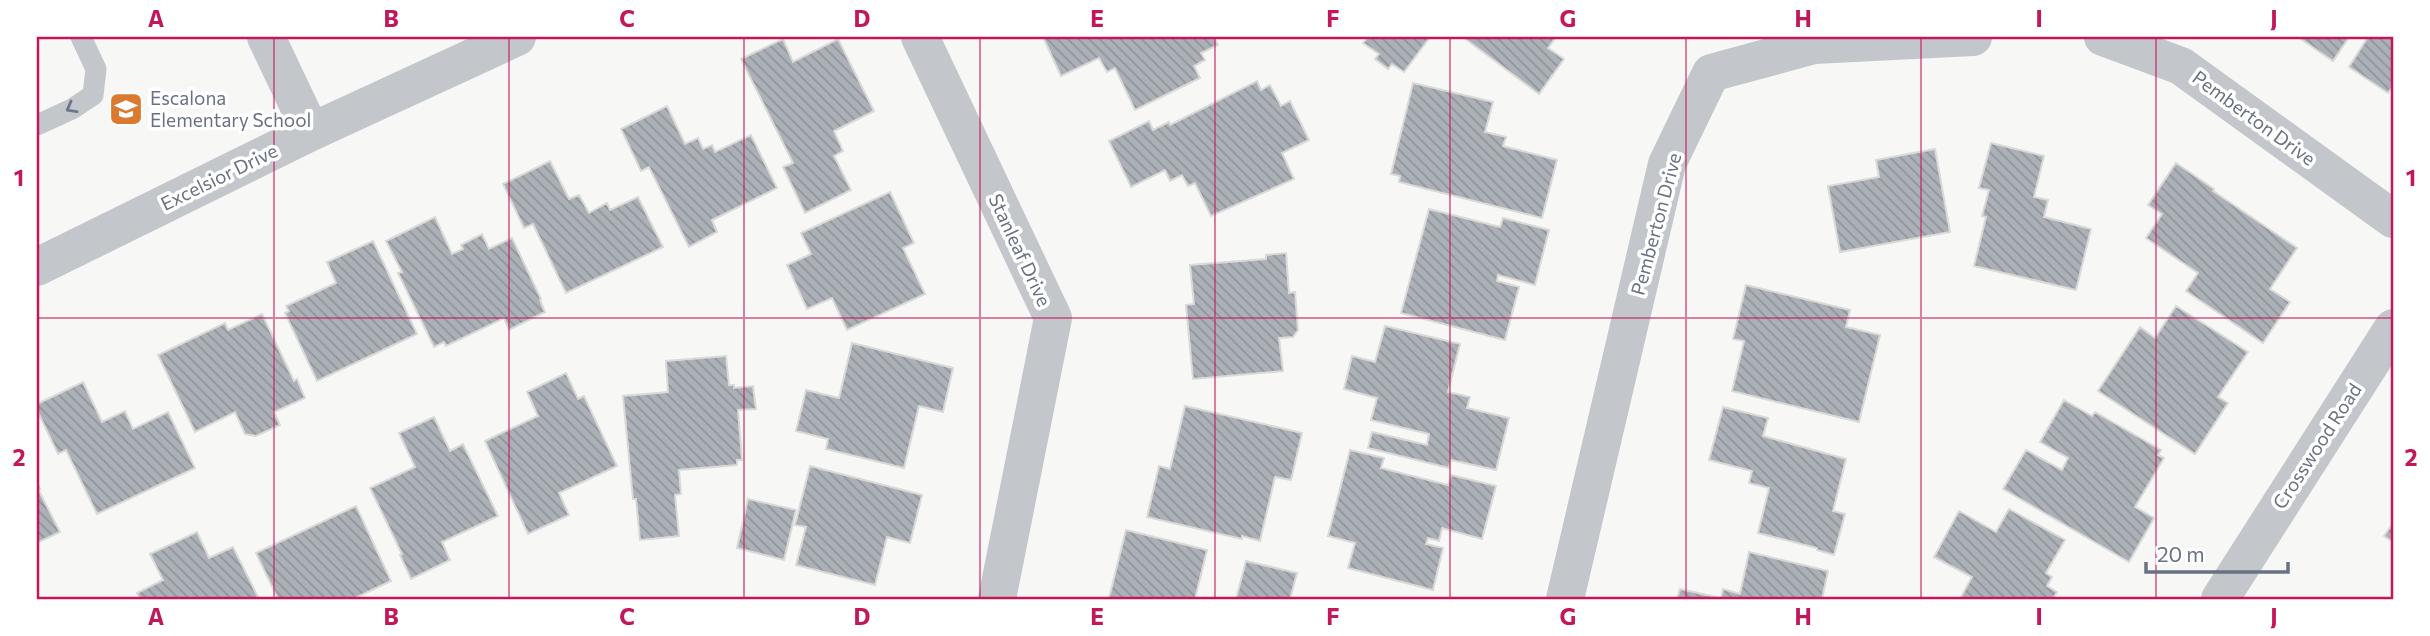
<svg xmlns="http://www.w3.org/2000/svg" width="2430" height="636" viewBox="0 0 2430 636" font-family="Commissioner,sans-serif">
<defs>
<pattern id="building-back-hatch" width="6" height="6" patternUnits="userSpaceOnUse" patternTransform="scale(1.75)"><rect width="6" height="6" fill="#acb1b8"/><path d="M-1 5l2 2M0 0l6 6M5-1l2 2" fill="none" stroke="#90949b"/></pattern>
</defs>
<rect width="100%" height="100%" fill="#f7f8f5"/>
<!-- building -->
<path fill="url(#building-back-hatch)" stroke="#d9d9d7" stroke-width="2" d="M1043,37H1214L1218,45L1201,53L1205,60L1194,66L1200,78L1135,110L1115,68L1107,72L1099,58L1061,76Z
M1368,37H1430L1404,72L1392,64L1388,69L1375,59L1379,54L1363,43Z
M1463,37H1556L1548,48L1564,59L1539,94Z
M2298,37H2349L2333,61Z
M2368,37H2393V86L2388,93L2349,67Z
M783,39L793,62L838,39L874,111L834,131L843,151L834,156L851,190L805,213L783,167L793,163L741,59Z
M1257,81L1261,90L1270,85L1281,106L1290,101L1309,140L1282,153L1294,179L1211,216L1195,183L1188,186L1182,175L1170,181L1165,170L1131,187L1109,141L1149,121L1153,130L1169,122L1170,125Z
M1413,83L1493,102L1485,132L1506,137L1503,146L1557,160L1542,218L1399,182L1400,176L1391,174Z
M667,106L685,144L698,138L703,149L712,145L715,152L751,135L777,188L712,220L717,232L689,247L649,167L641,171L621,129Z
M1991,143L2044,156L2034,197L2048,200L2044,217L2091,229L2076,290L1974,266L1986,217L1982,216L1989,190L1979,188Z
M1935,149L1950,232L1840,252L1828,186L1879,177L1876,160Z
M550,161L569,199L579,195L589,213L607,203L610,210L638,197L663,247L566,293L533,224L524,228L503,184Z
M2176,163L2214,189L2213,191L2297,248L2270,289L2290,302L2263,343L2186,291L2198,273L2146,238L2162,214L2148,205Z
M890,192L914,243L903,248L925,294L847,330L832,298L807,309L787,265L811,254L801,233Z
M1429,209L1500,227L1503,218L1549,230L1535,285L1498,275L1497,281L1519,287L1505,340L1401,313Z
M435,217L452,254L463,249L461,245L482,234L489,249L512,238L541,299L540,300L545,312L509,330L504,318L446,346L444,342L434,347L398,273L402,272L386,241Z
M373,241L417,334L317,381L285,313L289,311L286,306L336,283L327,262Z
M1286,253L1289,293L1295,292L1298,330L1293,337L1279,338L1283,371L1193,379L1186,305L1194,304L1190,265L1266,259V255Z
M1746,285L1850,310L1846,327L1880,335L1859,422L1732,391L1744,341L1733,339Z
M2176,306L2248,352L2218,397L2228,403L2195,454L2098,391L2140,327L2155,338Z
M262,314L294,381L297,379L305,398L274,412L280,425L256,436L245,434L235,412L195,432L158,355L225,323L228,330Z
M1385,326L1460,344L1448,392L1470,397L1467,408L1509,418L1496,470L1451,460L1449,468L1368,448L1372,432L1427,445L1429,434L1371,420L1377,398L1344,389L1352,356L1375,362Z
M852,343L953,368L943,412L919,406L904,468L826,449L828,439L796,431L806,390L839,398Z
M726,356L729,385H734V388L753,386L756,409L738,410L742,460H737V465L679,470L681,494L675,495L679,536L640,540L636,499H633L623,396L668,392L666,361Z
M566,373L578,399L584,396L617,466L559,493L569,515L528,534L485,441L538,416L527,392Z
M83,382L102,422L125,411L133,429L168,412L195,468L97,514L66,450L58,454L37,410V404Z
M2064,400L2092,416L2095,412L2161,450L2158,455L2164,458L2135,507L2154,518L2129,562L2003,489L2026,450L2062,470L2068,458L2040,442Z
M1185,406L1302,433L1291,480L1275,477L1260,541L1242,536V539L1147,517L1159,466L1170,469Z
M1723,407L1768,418L1763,436L1846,459L1833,511L1845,514L1834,555L1817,550V548L1758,533L1769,488L1749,483L1752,471L1709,460Z
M434,417L450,451L463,444L498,516L442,542L450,560L411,579L400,555L402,554L370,488L415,467L399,433Z
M1350,450L1384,458L1381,468L1448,485L1451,475L1496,486L1482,539L1442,528L1439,541L1428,538L1426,544L1443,548L1433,590L1348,568L1355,543L1328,536Z
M810,466L922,495L910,543L887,537L875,585L796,565L806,527L795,525Z
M37,482L40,489H38L60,532L37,543Z
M748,499L796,510L784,560L737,548Z
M356,506L391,581L353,599H278L256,553Z
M2009,509L2065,540L2046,573L2052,577L2047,586L2057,592L2053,599H1960L1972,577L1934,557L1959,511L1996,532Z
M2393,523V542L2384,536Z
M1126,530L1207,550L1195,599L1109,598Z
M197,532L209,558L233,547L259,599H140L137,593L163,580L150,554Z
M1749,552L1828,571L1822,599H1677L1680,589L1721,598L1723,589L1740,594Z
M1246,561L1297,573L1290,599H1236Z"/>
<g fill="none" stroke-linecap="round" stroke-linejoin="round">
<!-- service -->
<path stroke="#c3c6ca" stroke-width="21" d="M37,125L72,109L93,95L96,69L81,37"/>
<!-- minor -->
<path stroke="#c3c6ca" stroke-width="38" d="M266,37L311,132
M920,37L1053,318L997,599
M2103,37L2181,66L2393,219
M37,267L311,132L517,37
M1565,599L1667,164L1711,73L1814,45L1973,37
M2220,599L2393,328"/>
</g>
<!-- one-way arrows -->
<defs><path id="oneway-chevron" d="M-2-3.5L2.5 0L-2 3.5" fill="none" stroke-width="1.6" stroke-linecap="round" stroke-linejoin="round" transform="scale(1.75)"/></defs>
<use stroke="#6d7688" href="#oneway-chevron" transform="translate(71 108) rotate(151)"/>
<!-- grid -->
<path fill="none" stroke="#c2185b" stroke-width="2" stroke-opacity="0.55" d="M274,37V599M509,37V599M744,37V599M980,37V599M1215,37V599M1450,37V599M1686,37V599M1921,37V599M2156,37V599M37,318H2393"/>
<!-- icons -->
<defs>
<g id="school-square" transform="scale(1.75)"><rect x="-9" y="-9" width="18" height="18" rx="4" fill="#db7931" stroke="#fff"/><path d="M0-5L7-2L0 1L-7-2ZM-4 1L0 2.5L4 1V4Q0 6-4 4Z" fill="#fff"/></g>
</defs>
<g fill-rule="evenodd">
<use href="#school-square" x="126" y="109"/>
</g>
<g text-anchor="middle" stroke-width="7" stroke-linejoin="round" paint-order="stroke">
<!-- poi labels -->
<g font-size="19" fill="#687284" stroke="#fff" text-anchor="start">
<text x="150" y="105">Escalona<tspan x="150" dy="22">Elementary School</tspan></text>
</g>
<!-- street labels -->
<g font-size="19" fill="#687284" stroke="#fff">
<text transform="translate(2254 118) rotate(36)" y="7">Pemberton Drive</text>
<text transform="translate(219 177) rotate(-26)" y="7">Excelsior Drive</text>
<text transform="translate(1656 224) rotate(-75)" y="7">Pemberton Drive</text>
<text transform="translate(1020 250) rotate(65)" y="7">Stanleaf Drive</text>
<text transform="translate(2317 446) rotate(-57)" y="7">Crosswood Road</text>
</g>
</g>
<!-- border -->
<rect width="2430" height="636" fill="none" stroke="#ffffff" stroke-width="77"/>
<!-- scale -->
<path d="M2146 562v10h142v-10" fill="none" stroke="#687284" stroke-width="3.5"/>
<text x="2157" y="562" font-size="21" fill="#687284" stroke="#ffffff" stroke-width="5" paint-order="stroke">20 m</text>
<rect x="38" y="38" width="2354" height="560" fill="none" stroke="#c2185b" stroke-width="2.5"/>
<g font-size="23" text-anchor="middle" font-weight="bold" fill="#c2185b">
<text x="156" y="27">A</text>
<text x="391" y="27">B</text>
<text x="627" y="27">C</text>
<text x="862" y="27">D</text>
<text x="1097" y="27">E</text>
<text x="1333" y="27">F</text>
<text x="1568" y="27">G</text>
<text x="1803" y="27">H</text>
<text x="2039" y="27">I</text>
<text x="2274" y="27">J</text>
<text x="19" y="186">1</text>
<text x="2411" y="186">1</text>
<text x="19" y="466">2</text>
<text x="2411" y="466">2</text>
<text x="156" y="625">A</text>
<text x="391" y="625">B</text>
<text x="627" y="625">C</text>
<text x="862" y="625">D</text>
<text x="1097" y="625">E</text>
<text x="1333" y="625">F</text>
<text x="1568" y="625">G</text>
<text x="1803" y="625">H</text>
<text x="2039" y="625">I</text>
<text x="2274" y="625">J</text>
</g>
</svg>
